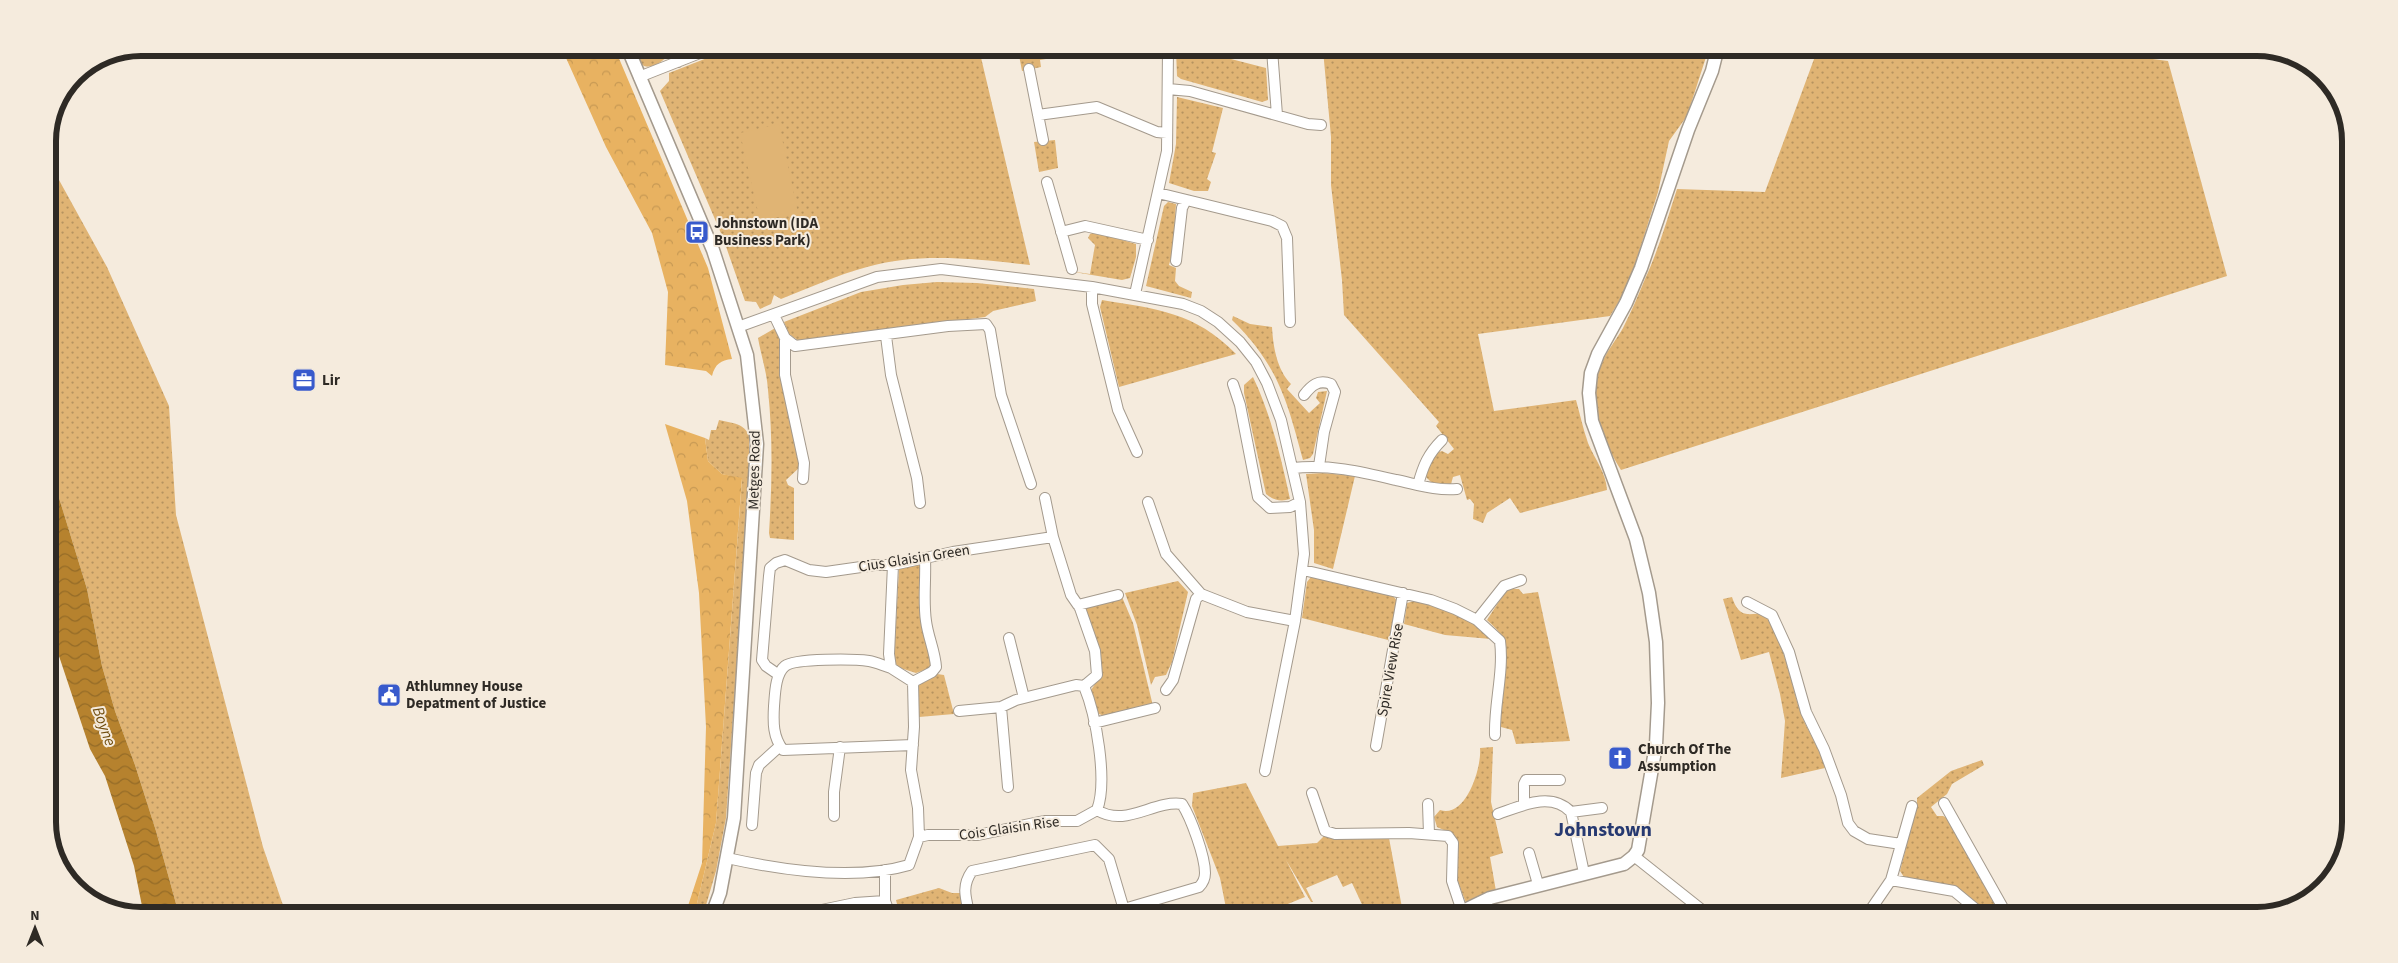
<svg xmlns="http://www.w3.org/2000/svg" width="2398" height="963" viewBox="0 0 2398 963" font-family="'Source Sans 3',sans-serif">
<defs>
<pattern id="grass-dots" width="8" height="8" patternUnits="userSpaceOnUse" patternTransform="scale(1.25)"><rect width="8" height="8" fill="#e0b474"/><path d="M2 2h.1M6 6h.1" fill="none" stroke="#b6935f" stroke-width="1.8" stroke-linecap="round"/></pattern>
<pattern id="forest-crowns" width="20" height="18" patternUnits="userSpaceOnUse" patternTransform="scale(1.25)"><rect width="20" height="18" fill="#e8b261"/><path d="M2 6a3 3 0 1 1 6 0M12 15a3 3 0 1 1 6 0" fill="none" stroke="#c79954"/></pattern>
<pattern id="water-waves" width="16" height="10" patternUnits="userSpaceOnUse" patternTransform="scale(1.25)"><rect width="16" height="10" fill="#b6822e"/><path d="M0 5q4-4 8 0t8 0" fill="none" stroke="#946b27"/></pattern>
</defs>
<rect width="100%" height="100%" fill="#f5ebdd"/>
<!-- grass -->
<path fill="url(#grass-dots)" d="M633,49H667L668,55C663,62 649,71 641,64C638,60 636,53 633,49Z
M730,49H979L1030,265C977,259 919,252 867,267C837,275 809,288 781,299L774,295L771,304L760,309L756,302L745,301L723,238L660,91L669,81V73Z
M1018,50H1044L1046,59L1040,60L1041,67L1022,71Z
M1176,50H1196L1266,68L1268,100L1262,102L1181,79L1177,76Z
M1323,50L1708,51L1687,116L1669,141L1658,192L1632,274L1627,288L1610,316L1478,334L1494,411L1576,400C1580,414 1583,429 1588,443C1595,460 1606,472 1607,490L1520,513L1510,498L1487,513L1483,523L1473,519L1474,504L1470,499L1467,500L1460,475L1453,477L1451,484L1432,483L1426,477L1428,469L1436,453L1442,451L1448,454L1454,449L1436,426L1439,422L1344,315L1342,280L1331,185V137Z
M1817,51L2099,52L2168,61L2227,276L1621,470C1602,440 1586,395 1603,361C1608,349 1617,339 1623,328C1631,312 1638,296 1645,279C1658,251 1667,220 1677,189L1765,192Z
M1177,97L1223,108L1212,152L1216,153L1207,179L1211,182L1208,191H1194L1169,183L1176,144Z
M1055,140L1058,168L1039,172L1034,142Z
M48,160L107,267L169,406L176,515L263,847L285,911H178L156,831L135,765L115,711L102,666L87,589L48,462Z
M1168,202L1176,204L1173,250L1169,265L1176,268L1175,281L1179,286L1192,292L1191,298L1146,286L1164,206Z
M1095,232L1136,244V257L1130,278L1122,280L1062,270L1090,274L1095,245L1088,238L1090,234Z
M937,282L977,283L1034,289L1036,301L993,311L985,317L799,341L789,334L784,322L861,292L903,285Z
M1102,300C1157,309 1195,312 1236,354L1119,387L1100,307Z
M1233,316L1250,324L1272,327C1273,346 1277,370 1291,384L1287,389L1309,413L1320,403L1316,398L1318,392L1327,391L1313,454L1310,458L1303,460C1287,400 1278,365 1232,320Z
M777,327L782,339L783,386L800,467L786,480L788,485L794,488V540L770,538L769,533C772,485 773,438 768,390C767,373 761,355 758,338Z
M1253,377C1271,415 1281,457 1290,499C1281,502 1273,500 1266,494L1244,393V385Z
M719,420C731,423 745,423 749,436V488L726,818L716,871L704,912H695L716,823L742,479L722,474L708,461L705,438L709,440L711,430H716Z
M1323,473L1355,476L1333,569L1314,563V530L1306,474Z
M916,564L920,565L921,613L932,664L930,668L916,673L897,667L894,657L899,569Z
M1311,577L1393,596L1398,602L1392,641L1302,618L1307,582Z
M1178,581L1188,592L1172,662L1166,675L1155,677L1151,685L1137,625L1125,593Z
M1511,589H1519L1523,594L1538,592L1570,741L1516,744L1512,730L1501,727L1498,718C1499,703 1508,652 1504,641C1501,632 1493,626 1487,620L1505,592Z
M1122,597L1133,623L1153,706L1104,716L1097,713L1091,690L1101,675V657L1086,609L1090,606Z
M1732,597C1742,628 1758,604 1770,620C1773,624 1774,630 1776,634C1787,659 1792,685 1800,711C1807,731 1820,747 1825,768L1781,778L1785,721L1780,694L1769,652L1741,660L1723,599Z
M1414,601C1441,608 1473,615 1491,639L1445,635L1404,624L1407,603Z
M937,674L944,675L954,714L919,717V684Z
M1493,747L1491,802L1503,853L1490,857L1496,891L1466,903L1457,879L1458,841L1453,834L1437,827L1434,817L1440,810C1466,819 1482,767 1480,748Z
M1982,760L1984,765L1952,784L1947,794L1931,807L1937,816H1943L1949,819L1999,910V915H1989C1965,888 1937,883 1904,877L1900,871L1917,805V798L1951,771Z
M1246,783L1278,846L1317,843L1324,836L1332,839L1389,838L1403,913H1366L1352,883L1343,887L1337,875L1306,888L1313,902H1311L1286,860L1305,897L1266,913H1247L1246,911L1227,913L1220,878L1192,806L1193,793Z
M939,888L952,893H960L964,912H899L896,900Z"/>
<!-- forest -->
<path fill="url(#forest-crowns)" d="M562,49H615L708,268L732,359C721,360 715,364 712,376L706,371L665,365L668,292L652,233L606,147Z
M665,424L705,438L708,461L722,474L742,478L716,823L695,912H686L702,863L706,727L699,593L687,501Z"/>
<!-- pitch -->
<path fill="#e0b474" d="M779,124L798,213L760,221L740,133Z"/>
<!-- water -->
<path fill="url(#water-waves)" d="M48,462L87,589L102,666L115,711L135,765L156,831L178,911H143L134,866L105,776L90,749L54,641L48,590Z"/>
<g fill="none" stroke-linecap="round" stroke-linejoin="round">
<!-- minor casing -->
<g stroke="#a49a8d" stroke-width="12">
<path id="minor" d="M672,49L678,62
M1272,50L1277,115
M1029,69L1043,140
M639,77L710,49
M1168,89L1190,91L1308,124L1321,125
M1038,115L1097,107L1157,132L1167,133
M1047,182L1072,269
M1158,193L1272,221L1282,226L1287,238L1290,322
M1061,232L1085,226L1148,240
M1176,261L1182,208L1186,200
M1092,287V304L1118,410L1137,452
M1135,294L1167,151L1168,50
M774,315L785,338L795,346L948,326L986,324L990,330L1001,395L1031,484
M738,327L877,277L941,269L1092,287L1183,304L1201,311L1218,322L1240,342L1256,362L1267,383L1281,420L1300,502
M886,336L891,375L917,478L920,503
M785,338V375L804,463L803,479
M1304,395C1311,386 1318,379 1331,384L1335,392L1324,432L1319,466
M1293,468C1329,464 1362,472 1396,480C1416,484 1436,491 1457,489
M1418,485C1423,466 1428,454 1442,440
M1148,502L1166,554L1201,594L1247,612L1295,621L1304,554L1300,502L1290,507L1270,508L1258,497L1240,405L1233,384
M1303,570L1431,600L1455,609L1477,620L1500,641C1504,672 1494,704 1495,735
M1747,602L1772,615L1789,652L1806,712L1824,749L1841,795L1848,823L1854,831L1868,839L1901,844
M1078,605L1118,595
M1477,620L1504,586L1521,580
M1009,638L1024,698
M891,668C884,666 876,662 869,661C855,659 795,658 785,666C775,674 775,695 774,706C773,723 773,737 783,750L913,745
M779,675L766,666L762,660L769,576L770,568L776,563L785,560L809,570L826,572L875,565H893L953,552L1053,537
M913,682L932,672L936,667C935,651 928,637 926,621C923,600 926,580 925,559
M1166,690L1173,680L1196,599L1201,594
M1001,707L1008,787
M959,711L1001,707L1016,700L1076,685L1084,686
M1094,723L1155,708
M1376,746L1403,593
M1265,771L1295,621
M1312,793L1325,831L1335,834L1409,833L1448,836L1453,843L1452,881L1462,911
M1944,803L2007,915
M1428,804L1429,834
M1524,805V784L1526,780H1560
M1097,810C1126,828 1153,800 1182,804C1191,818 1205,856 1205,873C1205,879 1203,883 1199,887L1124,909
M1571,812L1602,808
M1498,814C1521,806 1551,791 1571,812L1584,873
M834,816V792L840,747
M752,825L756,773L759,765L780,746
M919,837L928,835H978L1044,821H1077L1097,810C1108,781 1096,715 1084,686L1097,675L1095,651L1080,608L1071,595L1053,537L1045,498
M1529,853L1538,884
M1634,856L1707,914
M727,858C781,870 855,881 909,865L919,837L918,808L911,770L914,727L913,682L891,668L889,654L893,565
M885,870V901L889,912
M1891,880L1954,891L1983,915
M812,912L855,903L885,901
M969,912C965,896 962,885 972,871L1095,845L1109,859L1125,913
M1867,915L1891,880L1912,806"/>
</g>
<!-- tertiary casing -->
<g stroke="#a49a8d" stroke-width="15">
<path id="tertiary" d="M628,49L713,250L747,355L757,444L734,818L720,893L713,912
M1457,914L1490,898L1624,864L1634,856L1638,850L1656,745L1658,703L1656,642L1649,593L1636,539L1592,421L1589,393L1591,373L1598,354L1626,303L1641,268L1688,130L1712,71L1717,51"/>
</g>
<!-- minor -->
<use href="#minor" stroke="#fff" stroke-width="10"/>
<!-- tertiary -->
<use href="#tertiary" stroke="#fff" stroke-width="12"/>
</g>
<!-- icons -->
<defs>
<g id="bus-square" transform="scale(1.25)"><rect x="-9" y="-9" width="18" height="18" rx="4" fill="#385acc" stroke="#f5ebdd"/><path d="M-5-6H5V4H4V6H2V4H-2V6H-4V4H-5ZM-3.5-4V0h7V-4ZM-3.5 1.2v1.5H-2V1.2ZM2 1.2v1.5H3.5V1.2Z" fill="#fff"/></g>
<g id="office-square" transform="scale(1.25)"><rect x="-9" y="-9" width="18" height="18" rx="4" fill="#385acc" stroke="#f5ebdd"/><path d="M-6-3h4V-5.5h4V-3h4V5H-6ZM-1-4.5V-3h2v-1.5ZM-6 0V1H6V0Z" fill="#fff"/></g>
<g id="civic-square" transform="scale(1.25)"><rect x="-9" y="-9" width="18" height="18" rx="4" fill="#385acc" stroke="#f5ebdd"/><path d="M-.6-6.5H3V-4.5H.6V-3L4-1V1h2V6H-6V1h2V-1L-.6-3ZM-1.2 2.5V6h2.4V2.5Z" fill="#fff"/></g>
<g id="church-square" transform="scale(1.25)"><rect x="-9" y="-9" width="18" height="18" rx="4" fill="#385acc" stroke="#f5ebdd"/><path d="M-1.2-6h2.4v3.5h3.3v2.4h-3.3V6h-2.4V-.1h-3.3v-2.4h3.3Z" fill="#fff"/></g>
</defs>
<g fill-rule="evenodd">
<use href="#bus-square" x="697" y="232"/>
<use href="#office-square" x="304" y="380"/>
<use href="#civic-square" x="389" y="695"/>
<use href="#church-square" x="1620" y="758"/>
</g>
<g text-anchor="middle" stroke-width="4" stroke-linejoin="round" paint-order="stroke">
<!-- poi labels -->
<g font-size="15" font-weight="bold" fill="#2e2a25" stroke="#f5ebdd" text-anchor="start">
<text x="714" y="228">Johnstown (IDA<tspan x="714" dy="17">Business Park)</tspan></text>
<text x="322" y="385">Lir</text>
<text x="406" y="691">Athlumney House<tspan x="406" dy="17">Depatment of Justice</tspan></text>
<text x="1638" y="754">Church Of The<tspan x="1638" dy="17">Assumption</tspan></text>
</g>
<!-- street labels -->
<g font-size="15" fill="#2e2a25" stroke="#f5ebdd">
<text transform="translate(754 470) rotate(-89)" y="5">Metges Road</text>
<text transform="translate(914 558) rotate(-9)" y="5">Cius Glaisin Green</text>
<text transform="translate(1390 670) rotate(-80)" y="5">Spire View Rise</text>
<text transform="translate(1009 828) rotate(-8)" y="5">Cois Glaisin Rise</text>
</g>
<!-- water labels -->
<g font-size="16" font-style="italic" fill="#704d0d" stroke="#f5ebdd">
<text transform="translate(105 726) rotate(70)" y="6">Boyne</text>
</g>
<!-- district labels -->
<g font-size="20" font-weight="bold" fill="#263971" stroke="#f5ebdd">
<text x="1603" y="836">Johnstown</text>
</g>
</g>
<!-- crop -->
<path d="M0 0H2398V963H0ZM141 56H2257A85 85 0 0 1 2342 141V822A85 85 0 0 1 2257 907H141A85 85 0 0 1 56 822V141A85 85 0 0 1 141 56Z" fill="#f5ebdd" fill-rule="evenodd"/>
<path fill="none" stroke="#2e2a25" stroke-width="6" d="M141 56H2257A85 85 0 0 1 2342 141V822A85 85 0 0 1 2257 907H141A85 85 0 0 1 56 822V141A85 85 0 0 1 141 56Z"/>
<!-- north arrow -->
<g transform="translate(35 928)" stroke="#f5ebdd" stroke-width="4" paint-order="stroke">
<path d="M0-4L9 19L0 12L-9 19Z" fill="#2e2a25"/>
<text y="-8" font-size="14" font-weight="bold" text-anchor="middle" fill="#2e2a25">N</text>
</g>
</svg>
